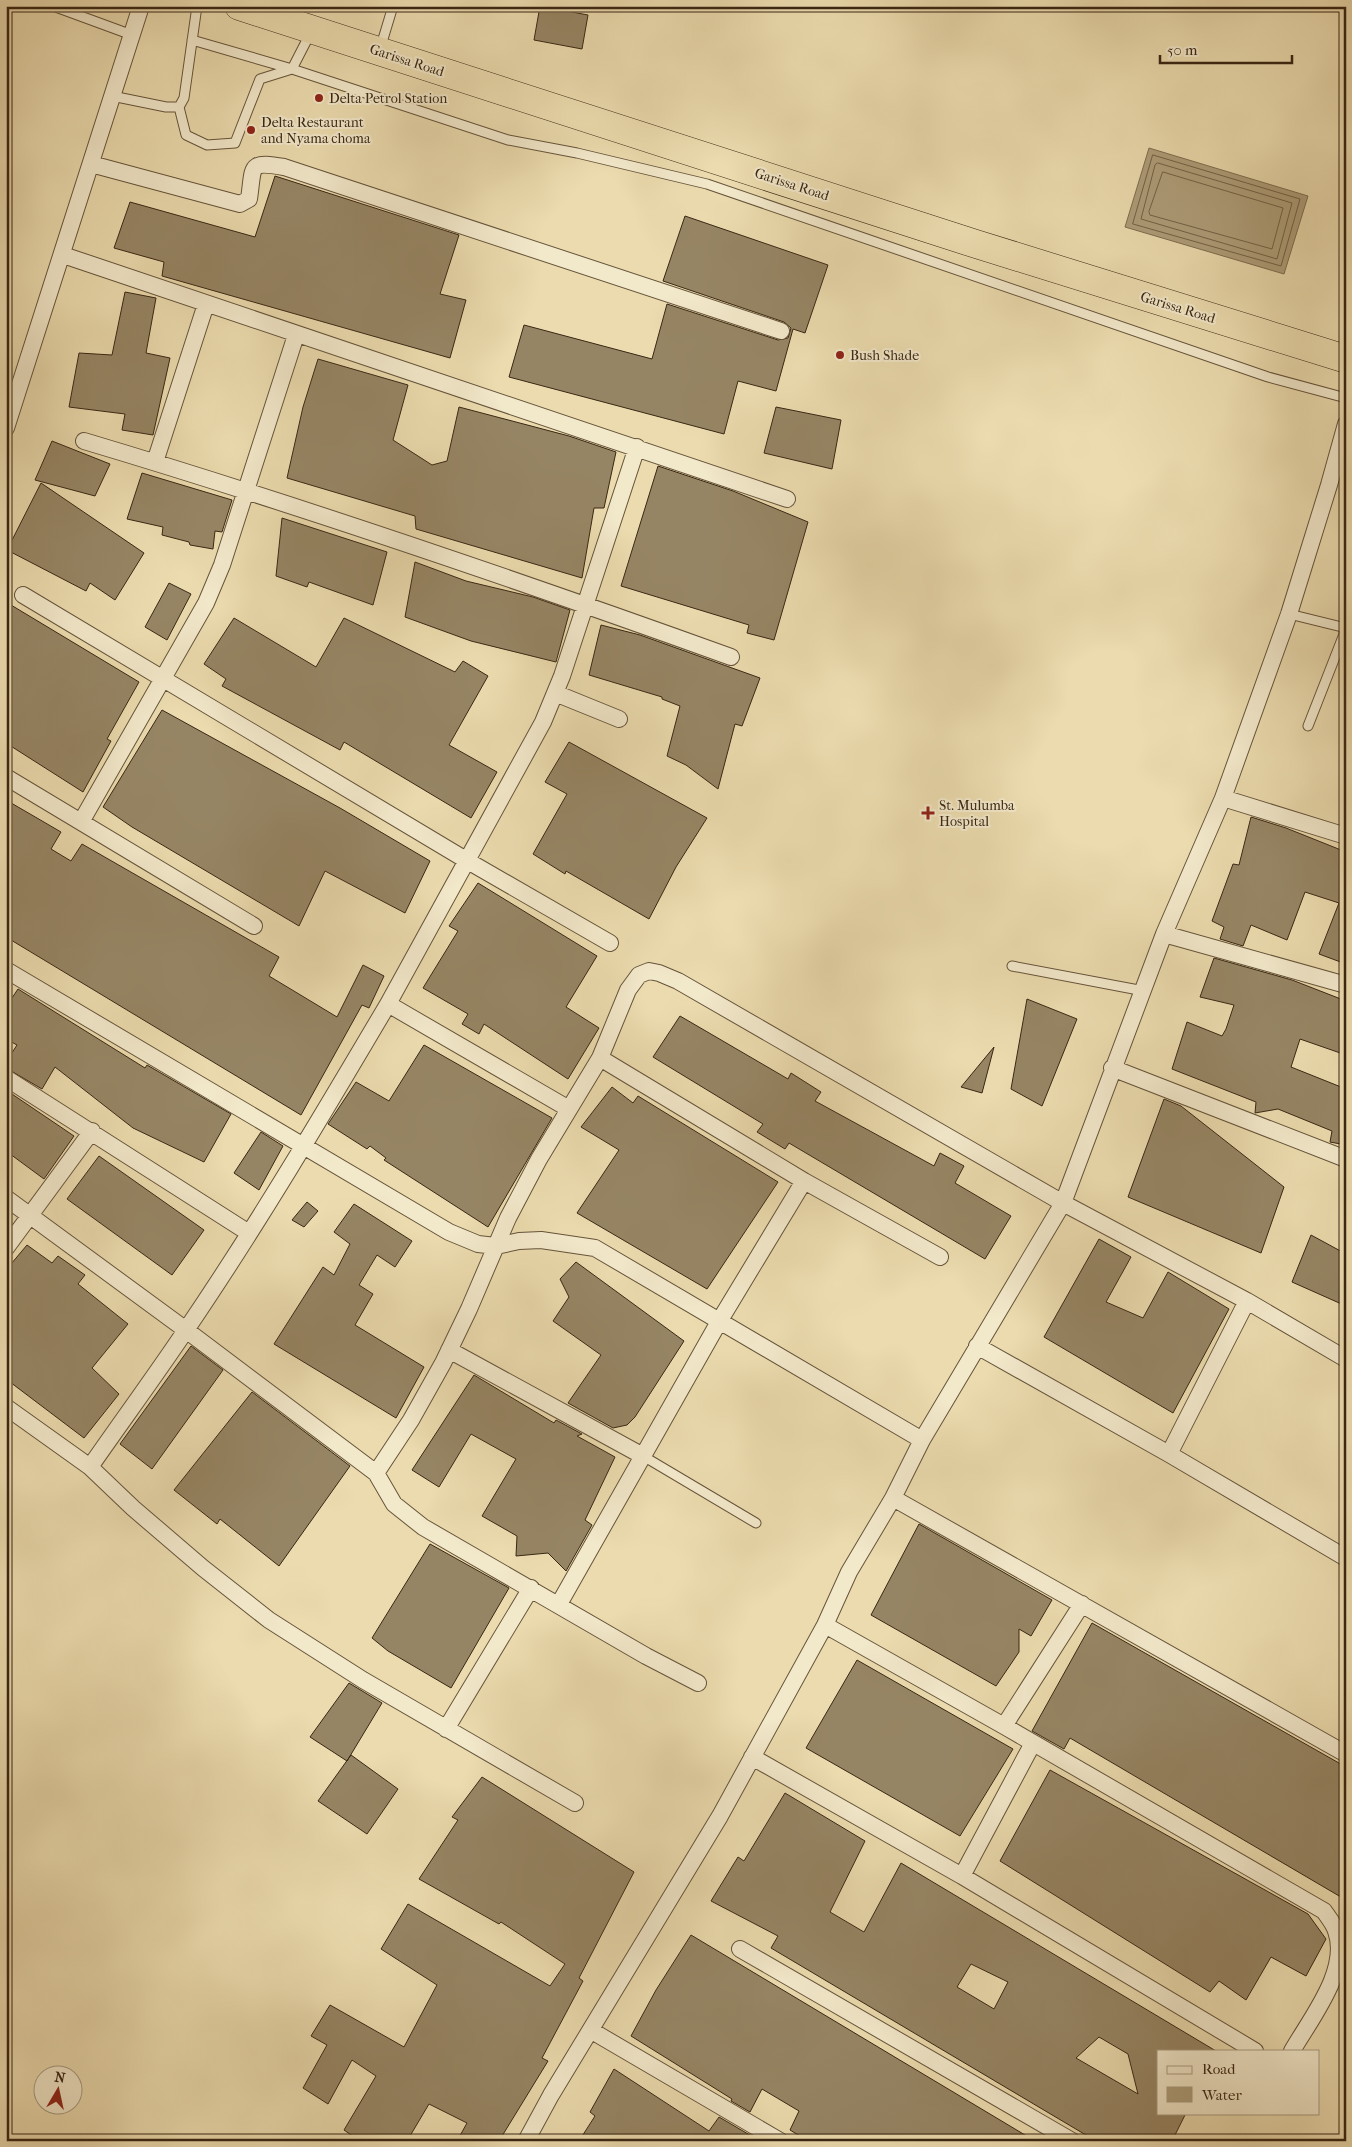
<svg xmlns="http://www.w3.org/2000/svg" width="1352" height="2147" viewBox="0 0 1352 2147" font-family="'IM FELL French Canon',serif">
<rect width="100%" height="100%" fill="#ebdbae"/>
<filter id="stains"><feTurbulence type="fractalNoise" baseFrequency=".004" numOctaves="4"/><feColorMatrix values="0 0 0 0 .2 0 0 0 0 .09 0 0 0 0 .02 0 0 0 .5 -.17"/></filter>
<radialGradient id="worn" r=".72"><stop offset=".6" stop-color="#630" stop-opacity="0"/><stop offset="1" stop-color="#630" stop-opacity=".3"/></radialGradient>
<!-- water -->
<path fill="#ae9e7a" stroke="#7f6e51" d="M1149,148L1308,196L1284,274L1125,227Z"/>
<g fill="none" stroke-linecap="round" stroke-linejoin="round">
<!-- shore -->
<path stroke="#746247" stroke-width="1" d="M1153,155L1300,199L1281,266L1133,224Z
M1158,163L1292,203L1277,259L1141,219L1155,165Z
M1163,172L1283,208L1272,249L1150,215L1149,212Z"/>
</g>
<!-- building -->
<path fill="#968564" stroke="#392714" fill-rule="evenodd" d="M540,6L588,15L582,49L534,40Z
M275,176L459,235L440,294L466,300L450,358L162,276L164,262L114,248L130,202L255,237Z
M685,216L828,265L805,333L793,329L776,391L738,381L724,434L509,377L524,325L652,359L667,304L778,340L788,338L791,328L784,322L663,281Z
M125,292L156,298L146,353L170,358L153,435L122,430L125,414L69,407L79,353L112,355Z
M318,359L408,385L393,440L432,465L447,461L459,407L569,436L616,452L604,508H594L582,578L416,529L415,516L287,478L303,407Z
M776,407L841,420L832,469L764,453Z
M52,441L110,464L95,496L35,480Z
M658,466L733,491L808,522L774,640L747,633L749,625L621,586Z
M142,473L232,500L222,532L215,531L213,549L190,545L189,542L162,535L163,527L127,519Z
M41,483L144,553L115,600L90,583L86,591L7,550Z
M282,518L387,552L373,605L309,582L307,587L276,576Z
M415,562L466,581L533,597L570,610L556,662L471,641L405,617Z
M169,583L191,594L167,640L145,627Z
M6,602L139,682L107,739L111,741L83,792L6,743Z
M234,618L316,667L344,618L455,672L463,661L488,676L449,745L497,772L471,818L344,742L340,750L222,686L226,679L204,664Z
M601,625L640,635L760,678L742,726L735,724L718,789L686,765L667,756L680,706L662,699V697L589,675Z
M162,710L340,808L430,861L405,913L325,871L299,926L132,827L103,807Z
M569,742L707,818L676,867L649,919L566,871L565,874L533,854L567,794L545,782Z
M6,800L61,832L51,849L71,861L82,844L279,957L269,976L337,1017L363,965L384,976L369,1008L362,1005L301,1115L6,937Z
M1251,817L1286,828L1346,852V964L1319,954L1339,903L1305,892L1287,940L1251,925L1243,946L1220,939L1224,927L1212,921L1233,864L1239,865Z
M478,883L597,956L566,1007L599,1028L568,1079L484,1024L479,1034L462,1024L468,1014L423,988L458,931L449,926Z
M1214,958L1292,980L1346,1001V1055L1300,1039L1291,1067L1346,1089V1145L1330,1142L1332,1131L1278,1109L1255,1113L1256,1102L1172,1069L1187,1022L1222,1036L1226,1029L1234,1005L1200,997Z
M18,989L145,1068L147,1065L231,1114L204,1162L133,1128L55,1067L42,1089L6,1068V1062L17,1045L6,1039V1007Z
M1027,999L1077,1019L1042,1106L1011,1089Z
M680,1016L788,1079L791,1073L821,1092L815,1101L934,1166L940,1153L964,1166L955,1183L1011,1216L985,1259L789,1143L785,1149L757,1132L763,1124L653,1057Z
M424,1045L552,1118L488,1227L384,1160L386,1158L370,1146L367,1149L328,1124L356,1082L389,1101Z
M994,1047L982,1093L961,1087Z
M612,1087L633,1103L638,1096L778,1182L707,1289L577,1213L619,1150L581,1127Z
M6,1090L74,1136L44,1179L6,1151Z
M1164,1099L1181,1106L1284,1187L1261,1253L1128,1197Z
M261,1132L283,1146L259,1190L234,1173Z
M99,1156L204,1230L172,1275L67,1199Z
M307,1202L318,1211L304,1227L292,1220Z
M354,1204L412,1241L395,1267L377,1255L359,1285L373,1294L355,1325L424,1367L396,1418L274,1344L323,1267L334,1275L350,1244L334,1232Z
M1311,1235L1346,1254V1306L1292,1282Z
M1099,1239L1131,1257L1106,1302L1143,1318L1168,1272L1229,1309L1173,1413L1044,1337Z
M27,1245L52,1263L58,1256L85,1275L78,1284L128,1324L92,1368L119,1394L84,1438L6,1379V1270Z
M576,1262L684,1341L635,1417L627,1425L613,1428L568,1403L601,1355L553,1321L569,1297L560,1279Z
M191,1346L223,1370L152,1469L120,1444Z
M474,1375L554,1423L556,1420L582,1434L577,1436L615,1457L585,1520L592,1525L566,1571L548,1553L516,1556L517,1536L482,1516L516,1459L471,1434L439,1487L412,1470Z
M252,1392L350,1466L279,1566L220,1519L217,1524L174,1490Z
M919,1524L1052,1600L1031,1636L1019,1629V1652L996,1686L871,1615Z
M430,1544L509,1588L451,1688L388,1651L372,1638Z
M1092,1623L1346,1767V1900L1070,1738L1064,1749L1032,1731Z
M857,1660L1013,1749L960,1836L806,1748Z
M349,1683L382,1703L347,1761L310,1737Z
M351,1755L398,1789L367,1834L318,1801Z
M1050,1770L1308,1914L1326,1939L1306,1976L1271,1957L1246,2000L1219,1981L1210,1992L1000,1861Z
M482,1777L634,1872L579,1978L583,1981L542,2058L548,2061L499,2141H457L467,2123L429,2104L407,2141H360L344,2130L376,2076L352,2060L328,2104L303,2088L327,2045L311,2036L330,2005L404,2047L437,1985L381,1949L408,1904L550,1986L565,1964L501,1922L499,1924L419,1879L458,1820L452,1817Z
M785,1793L865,1841L830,1912L864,1932L901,1863L1216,2051H1158V2113H1186L1172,2141H1096L771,1948L778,1936L711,1901L738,1857L744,1861ZM971,1964L1008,1982L994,2009L957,1987ZM1099,2037L1128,2054L1138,2094L1076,2058Z
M691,1935L1035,2141H808L790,2130L799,2111L762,2089L750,2112L731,2101L732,2099L631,2036L656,1990Z
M614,2069L709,2131L719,2117L760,2141H579L595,2116L590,2112Z"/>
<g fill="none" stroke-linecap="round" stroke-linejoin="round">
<!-- lane casing -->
<g stroke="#66543a" stroke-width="11">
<path id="lane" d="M53,6L132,35
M192,40L292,69L508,140L577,153L707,184L1268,377L1346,398
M380,49L393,6
M112,96L166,107H179L184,98L197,6
M179,107L186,135L207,145L235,143L260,79L292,69L311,32
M1289,614L1346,628
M1308,726L1346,629
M1012,966L1144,991
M643,1456L756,1523"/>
</g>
<!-- street casing -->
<g stroke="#66543a" stroke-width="18">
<path id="street" d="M91,164L240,204L249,199C254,165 248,161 284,167L781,331
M63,255L787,499
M6,428L141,6
M84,441C302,506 517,580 731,657
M155,462L206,304
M23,595L466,860L610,943
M555,693L619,719
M6,777L254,926
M1223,798L1346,836
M81,822L206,603L222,565L296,335
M1164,934L1346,985
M6,970L449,1232L478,1244L496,1246L519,1241L541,1240L595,1248L922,1440
M600,1058L804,1181L940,1257
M1112,1068L1346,1159
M6,1078L249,1233
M569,1109L388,1004L543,722L562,676L637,447
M6,1198L186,1330L376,1473L394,1504L423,1527L646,1656L698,1683
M6,1248L92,1131
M977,1346L1169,1454L1346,1558
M449,1350L643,1456
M6,1407L90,1467L133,1508L203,1568L269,1620L363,1680L575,1803
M1169,1454L1247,1301
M90,1467C122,1421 155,1376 186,1330C258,1224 323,1114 388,1004
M376,1473L411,1420L443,1363L469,1309L508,1218L539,1159L600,1058L628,990L639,975L649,971L659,973L678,981L1063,1203L1247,1301L1346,1359
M893,1498L1346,1754
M559,1604L720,1320L804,1181
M825,1625L1004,1726L1324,1911C1328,1917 1334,1924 1336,1931C1350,1970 1311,2018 1292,2051
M1004,1726L1082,1604
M446,1729L531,1588
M752,1757L962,1876L1255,2051
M962,1876L1033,1743
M740,1949L1072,2141
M592,2031L780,2141
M526,2141L551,2095L720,1816L825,1625L849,1572L893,1498L922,1440L1063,1203L1164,934L1223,798L1289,614L1329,485L1346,424"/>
</g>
<!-- highway casing -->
<g stroke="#392714" stroke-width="29">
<path id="highway" d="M239,6L976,244L1346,359"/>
</g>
<!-- lane -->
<use href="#lane" stroke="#f2e8ca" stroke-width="9"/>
<!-- street -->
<use href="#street" stroke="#f2e8ca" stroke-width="16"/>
<!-- highway -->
<use href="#highway" stroke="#ebdbae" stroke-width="28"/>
</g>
<!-- markers -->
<g fill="#8f2418" stroke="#f2e8ca" stroke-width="2">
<circle cx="319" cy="98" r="5"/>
<circle cx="251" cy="130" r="5"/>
<circle cx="840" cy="355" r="5"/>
<path d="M925.5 805.5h5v5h5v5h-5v5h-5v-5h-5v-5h5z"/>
</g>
<g text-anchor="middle" stroke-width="4" stroke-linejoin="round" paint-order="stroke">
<!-- street labels -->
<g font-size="14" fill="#392714" stroke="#f2e8ca">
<text transform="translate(407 60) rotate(18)" y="5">Garissa Road</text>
<text transform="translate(792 184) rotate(18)" y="5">Garissa Road</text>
<text transform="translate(1178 307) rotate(17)" y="5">Garissa Road</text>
</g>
<!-- poi labels -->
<g font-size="14" fill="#392714" stroke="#f2e8ca" text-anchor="start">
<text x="329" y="103">Delta Petrol Station</text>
<text x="261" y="127">Delta Restaurant<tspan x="261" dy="16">and Nyama choma</tspan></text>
<text x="850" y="360">Bush Shade</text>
<text x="939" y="810">St. Mulumba<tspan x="939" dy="16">Hospital</tspan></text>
</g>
</g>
<!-- margin -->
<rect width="1352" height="2147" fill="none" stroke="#ebdbae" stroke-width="25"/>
<rect x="8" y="8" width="1337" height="2132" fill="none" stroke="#392714" stroke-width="2.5"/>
<rect x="12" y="12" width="1327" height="2122" fill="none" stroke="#392714"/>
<!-- legend -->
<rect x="1157" y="2050" width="162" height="65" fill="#f2e8ca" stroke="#a89b81"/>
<rect x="1167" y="2066" width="25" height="8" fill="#f2e8ca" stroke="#a89b81"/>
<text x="1202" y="2074" font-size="15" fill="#392714">Road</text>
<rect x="1167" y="2087" width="25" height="15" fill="#ae9e7a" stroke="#a89b81"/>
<text x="1202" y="2100" font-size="15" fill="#392714">Water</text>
<!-- north arrow -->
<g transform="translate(58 2090) rotate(9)"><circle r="24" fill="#f2e8ca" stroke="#a89b81"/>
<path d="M0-4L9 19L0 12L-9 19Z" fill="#8f2418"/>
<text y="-8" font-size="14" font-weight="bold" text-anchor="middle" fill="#392714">N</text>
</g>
<!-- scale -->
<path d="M1160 55v8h132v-8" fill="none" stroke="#392714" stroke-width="2.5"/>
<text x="1167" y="55" font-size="15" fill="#392714" stroke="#f2e8ca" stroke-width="4" paint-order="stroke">50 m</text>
<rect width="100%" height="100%" filter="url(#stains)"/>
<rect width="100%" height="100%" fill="url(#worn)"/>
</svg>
